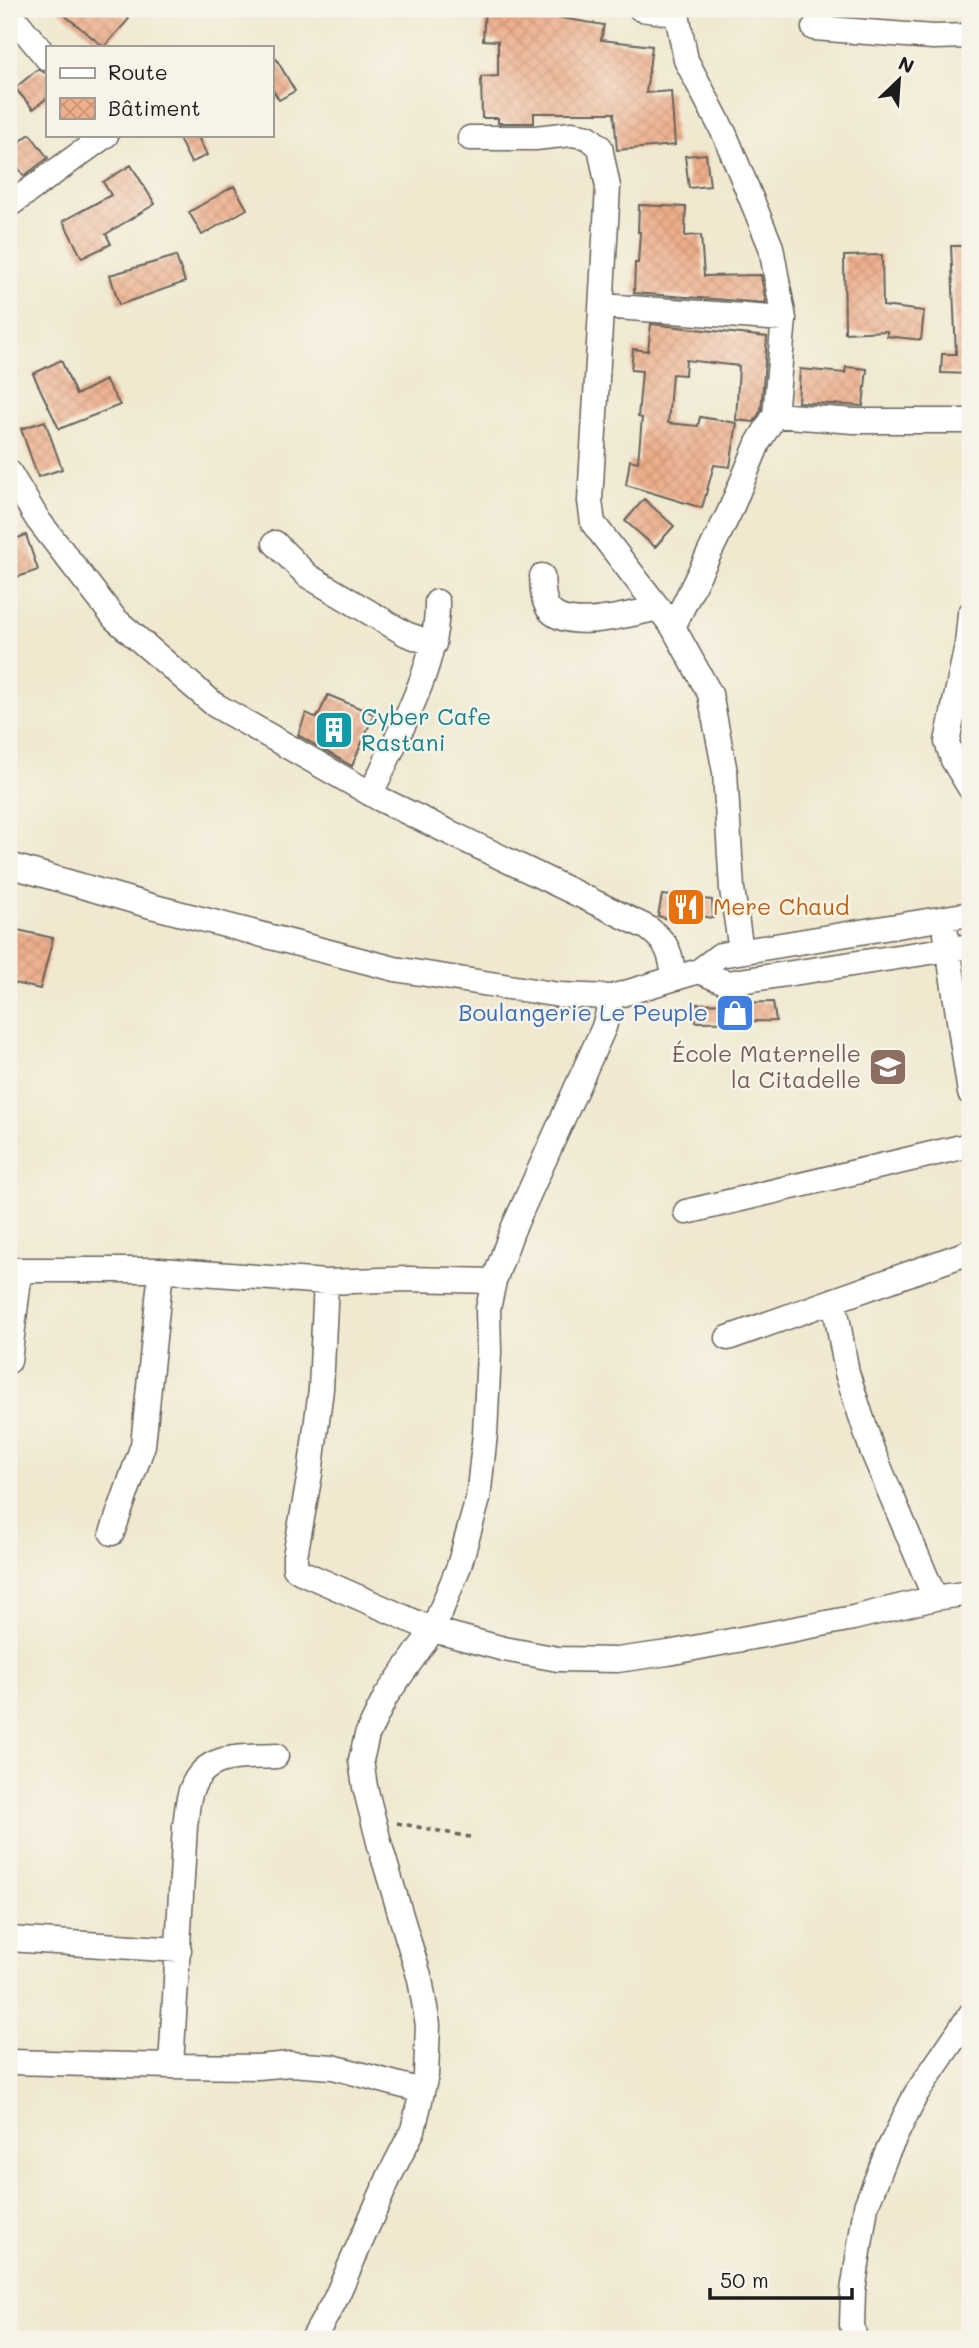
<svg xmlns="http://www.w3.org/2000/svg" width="979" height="2348" viewBox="0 0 979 2348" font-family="Mali,sans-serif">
<defs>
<pattern id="building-cross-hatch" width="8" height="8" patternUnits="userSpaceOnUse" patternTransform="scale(1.75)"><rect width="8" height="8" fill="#edae8b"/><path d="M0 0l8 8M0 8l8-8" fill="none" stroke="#cb9577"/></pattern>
</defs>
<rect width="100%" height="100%" fill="#f7f3e8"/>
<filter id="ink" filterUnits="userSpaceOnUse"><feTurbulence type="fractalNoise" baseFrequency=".0143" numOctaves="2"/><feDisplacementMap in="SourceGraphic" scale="14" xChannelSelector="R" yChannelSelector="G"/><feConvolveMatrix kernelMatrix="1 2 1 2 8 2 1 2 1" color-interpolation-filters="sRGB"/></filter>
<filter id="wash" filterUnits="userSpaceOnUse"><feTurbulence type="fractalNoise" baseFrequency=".00686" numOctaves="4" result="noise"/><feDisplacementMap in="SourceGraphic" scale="28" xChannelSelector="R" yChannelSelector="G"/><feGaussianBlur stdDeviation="1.57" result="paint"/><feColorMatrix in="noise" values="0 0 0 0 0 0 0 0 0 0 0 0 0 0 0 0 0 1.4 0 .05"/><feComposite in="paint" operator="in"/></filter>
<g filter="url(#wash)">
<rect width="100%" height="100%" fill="#f0e8cf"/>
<g id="blocks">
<!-- building -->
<path fill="url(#building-cross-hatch)" d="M57,9H116L129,19L104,47Z
M485,9H550L549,16L604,25L601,40L652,46L646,93L671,91L675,145L617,150L614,113H534V123H498V118H482L481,77L498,76V41L483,40Z
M271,50L295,91L279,100L271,87Z
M38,69L47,74V98L33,109L15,88Z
M30,134L48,158L24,176L9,155V150Z
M177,135H197L207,155L191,163Z
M706,154L710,186L689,188L685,156Z
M131,165L155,204L106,234L111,244L82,258L63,221L111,195L103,182Z
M234,186L247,209L202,235L189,212Z
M639,205L686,207L685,236L701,235L704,276L761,275L766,303L634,293L635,263H638L640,232H638Z
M951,246H970V374L941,373L942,354H956Z
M882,255L883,306L924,311L921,340L887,336V331L845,333L844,256Z
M176,256L185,282L119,305L110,275Z
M651,324L767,337L761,410L754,422L736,420L739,366L686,360L685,375L672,374L668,423L698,426L700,417L737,423L730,467L714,465L702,508L626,485L630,460L638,462L642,418L638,417L642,371L631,370L633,349L648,351Z
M61,360L76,395L105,380L120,405L59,429L33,374Z
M846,367L867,369L863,406L798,402L800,369L845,373Z
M45,421L62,469L38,477L21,429Z
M644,499L674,526L655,547L625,521Z
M26,535L38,570L9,580V541Z
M328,695L374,714L352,766L298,735L306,713L317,718Z
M662,895L712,900L713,918L679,913L678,922L658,916Z
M9,928L53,938L40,989L9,982Z
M773,1002L776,1021L696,1022L695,1004Z"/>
</g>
</g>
<g filter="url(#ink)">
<use href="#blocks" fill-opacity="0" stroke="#66635b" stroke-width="2"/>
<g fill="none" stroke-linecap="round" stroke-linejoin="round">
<!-- minor casing -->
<g stroke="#66635b" stroke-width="27">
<path id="minor" d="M641,9L676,14
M9,12L47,58
M814,28L933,37L970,36
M470,138H535L572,134L588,137L600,147L608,187L590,501L593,523L673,627L710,694L725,772L732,889L741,951
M9,205L106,135
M602,306L784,319
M775,415L854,421H970
M9,472L38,520L115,619L215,705L380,799L648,928C668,943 671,953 674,978
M275,543L308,576L406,634L434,644
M542,576C543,586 542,598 548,608C566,634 633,613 659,608
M970,614L967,645L947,742L953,760L970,788
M673,627L730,511L758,443L775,415L784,319L771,247L725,135L686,60L676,9
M371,794C397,735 438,667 437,602
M9,865L151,906L395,969L559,995L612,997L699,971L720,955L970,914
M946,934L970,1093
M699,971L727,983L970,946
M686,1212L970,1145
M9,1270H161L326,1282L408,1279L494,1281
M326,1282L321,1389L310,1474L295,1556V1568L301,1572L433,1630L504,1649L558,1659L617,1660L668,1653L853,1618L935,1598L970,1593
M834,1300L847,1373L872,1450L935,1598
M728,1338L970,1252
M9,1361L20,1270
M112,1533L143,1445L161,1270
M9,1939L179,1950
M9,2062L171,2066L258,2067L290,2064L333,2067L422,2091
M171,2066L185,1826C187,1814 187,1799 192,1788C206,1752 243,1758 276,1756
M313,2339L335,2300L390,2175L413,2130L426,2075L428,2025L420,1979L380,1846L365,1787L361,1760L367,1735L386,1696L433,1630L459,1566L478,1499L485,1434L489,1352L488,1309L494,1281L512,1231L604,1027L612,997
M855,2339L852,2325L853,2291L866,2206L887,2153L916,2094L970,2015"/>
</g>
<!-- path -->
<path stroke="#66635b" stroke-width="3.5" stroke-dasharray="5 5" stroke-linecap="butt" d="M397,1823L470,1837"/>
<!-- minor -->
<use href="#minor" stroke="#fff" stroke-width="24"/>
</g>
</g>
<!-- icons -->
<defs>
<g id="building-square" transform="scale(2.0125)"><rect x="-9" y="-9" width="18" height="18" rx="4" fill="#0f9aa8" stroke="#f7f3e8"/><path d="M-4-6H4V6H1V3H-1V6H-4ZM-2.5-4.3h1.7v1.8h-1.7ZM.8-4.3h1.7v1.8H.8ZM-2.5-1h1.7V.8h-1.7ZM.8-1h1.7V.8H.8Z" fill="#fff"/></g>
<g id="restaurant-square" transform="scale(2.0125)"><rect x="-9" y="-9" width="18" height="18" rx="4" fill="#e8710a" stroke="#f7f3e8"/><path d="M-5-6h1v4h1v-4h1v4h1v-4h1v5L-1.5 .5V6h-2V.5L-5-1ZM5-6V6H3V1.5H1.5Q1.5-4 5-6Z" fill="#fff"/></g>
<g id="shop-square" transform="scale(2.0125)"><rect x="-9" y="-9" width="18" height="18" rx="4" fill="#3f7fe0" stroke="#f7f3e8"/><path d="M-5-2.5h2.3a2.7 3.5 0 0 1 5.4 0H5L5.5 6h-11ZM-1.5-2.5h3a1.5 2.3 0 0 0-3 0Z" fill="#fff"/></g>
<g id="school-square" transform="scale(2.0125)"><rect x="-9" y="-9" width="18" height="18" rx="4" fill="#8d6e63" stroke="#f7f3e8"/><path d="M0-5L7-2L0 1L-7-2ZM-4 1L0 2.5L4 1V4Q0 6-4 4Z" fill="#fff"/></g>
</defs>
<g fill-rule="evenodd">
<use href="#building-square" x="334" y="730"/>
<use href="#restaurant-square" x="686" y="907"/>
<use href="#shop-square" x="735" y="1013"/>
<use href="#school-square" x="888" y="1067"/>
</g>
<g text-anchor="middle" stroke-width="5" stroke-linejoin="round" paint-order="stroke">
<!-- culture labels -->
<g font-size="23" fill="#0d838f" stroke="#f7f3e8" text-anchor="start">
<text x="361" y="725">Cyber Cafe<tspan x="361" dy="26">Rastani</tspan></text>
</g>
<!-- food labels -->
<g font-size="23" fill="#c56008" stroke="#f7f3e8" text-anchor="start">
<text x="713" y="915">Mere Chaud</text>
</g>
<!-- shop labels -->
<g font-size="23" fill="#366cbe" stroke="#f7f3e8" text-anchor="end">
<text x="708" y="1021">Boulangerie Le Peuple</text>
</g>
<!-- education labels -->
<g font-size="23" fill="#785e54" stroke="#f7f3e8" text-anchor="end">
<text x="861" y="1062">École Maternelle<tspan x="861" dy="26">la Citadelle</tspan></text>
</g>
</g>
<!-- margin -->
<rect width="979" height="2348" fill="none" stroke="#f7f3e8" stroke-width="35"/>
<!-- legend -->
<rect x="46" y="46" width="228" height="91" fill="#f7f3e8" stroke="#9f9d96" stroke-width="2"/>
<rect x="60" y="68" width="35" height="10" fill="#ffffff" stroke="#9f9d96" stroke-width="2"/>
<text x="108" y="80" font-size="21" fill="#1c1c1c">Route</text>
<rect x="60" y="98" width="35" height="21" fill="url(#building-cross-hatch)" stroke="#9f9d96" stroke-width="2"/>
<text x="108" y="116" font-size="21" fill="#1c1c1c">Bâtiment</text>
<!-- north arrow -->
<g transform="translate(899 80) rotate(25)" stroke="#f7f3e8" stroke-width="5" paint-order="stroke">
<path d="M0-5L12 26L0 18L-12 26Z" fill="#1c1c1c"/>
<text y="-10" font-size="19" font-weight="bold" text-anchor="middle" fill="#1c1c1c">N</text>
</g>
<!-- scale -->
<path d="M710 2288v10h142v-10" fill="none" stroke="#1c1c1c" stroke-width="3.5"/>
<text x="720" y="2288" font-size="21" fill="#1c1c1c" stroke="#f7f3e8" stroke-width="5" paint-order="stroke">50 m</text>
</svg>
